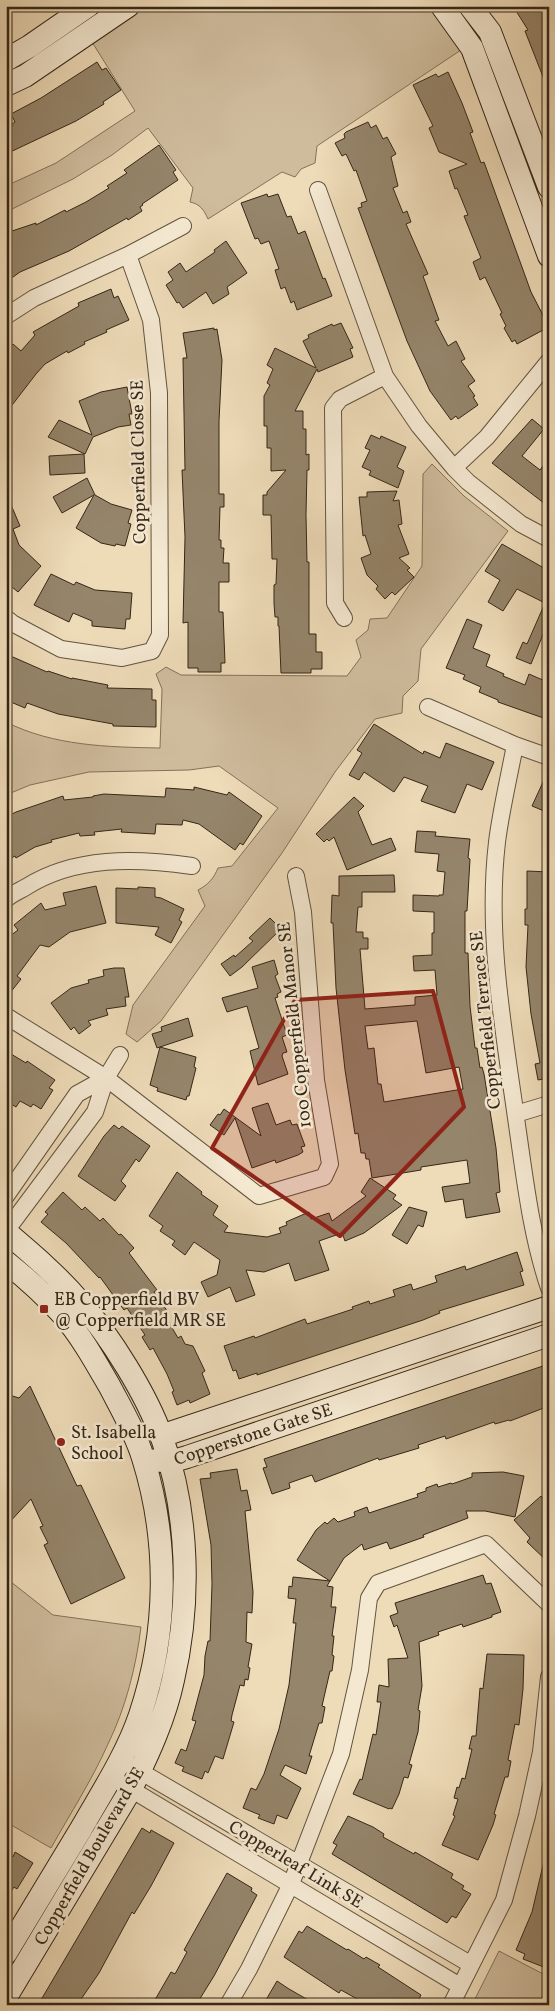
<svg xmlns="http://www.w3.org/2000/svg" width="555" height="2011" viewBox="0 0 555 2011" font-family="Vollkorn,serif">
<rect width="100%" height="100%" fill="#eedbb8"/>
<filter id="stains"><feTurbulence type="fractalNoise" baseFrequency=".004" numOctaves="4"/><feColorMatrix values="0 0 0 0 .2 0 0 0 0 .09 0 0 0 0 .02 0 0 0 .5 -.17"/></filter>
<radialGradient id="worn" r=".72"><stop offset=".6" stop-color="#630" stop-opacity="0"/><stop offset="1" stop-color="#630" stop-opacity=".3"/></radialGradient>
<!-- green -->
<path fill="#cfbc9d" stroke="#82725a" d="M142,6H428L451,34L461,50L317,146L315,163L301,169L295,177L282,172L208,219C204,210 200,204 190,202L193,188L148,128L112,155L73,179L6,212V186L56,163L135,111L92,42Z
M432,464L464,496L508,531L421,649L418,681L403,696L402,713L375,719L335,772L282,853L161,1021L137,1042L126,1034L133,1005L205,906L198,890C208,885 214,878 218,868L232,866L278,808L219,766L189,770L89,772L30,785L6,795V722C54,746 107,747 160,748L162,689L156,674L166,667L181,675L347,676L361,657L356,640L368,630L370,619L387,618L422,566L423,474Z
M6,1578L53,1615L141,1627C136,1667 126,1707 108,1744C92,1780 70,1814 51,1848L6,1822Z
M499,1951L549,1977V2005H472Z"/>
<!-- building -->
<path fill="#95856b" stroke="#352717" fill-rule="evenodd" d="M513,6H540L549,21V92L525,31L528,30Z
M97,62L102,70L106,68L121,90L103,102L104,104L76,121L6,154V128L13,126L12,124L15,122L11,114L41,98Z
M448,72L462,103L473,132L470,133L481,163L484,162L531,292L547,323L543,325L545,329L517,344L515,340L512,342L504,328L506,326L500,314L502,313L485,277L480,280L473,262L481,258L464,216L468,215L457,188L455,189L449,171L467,164L439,152L429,128L433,126L413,85L436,74L438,77Z
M368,122L371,128L376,125L383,139L387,137L396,154L391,157L398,186L393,188L403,213L407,211L411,222L406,224L428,274L423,276L439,320L435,321L448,346L456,341L465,359L461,361L475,381L468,386L475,396L473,397L478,405L458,419L456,416L451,420L430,391L407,341L358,208L362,207L361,203L367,201L356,170L354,171L346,154L342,156L335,143L345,138L344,134L346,132Z
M159,145L176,170L173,172L178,180L142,204L143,205L140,207L142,211L128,220L127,218L69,251L20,272L6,282V233L36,223V225L65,210L66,212L86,202L109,188L107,186L127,173L124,170Z
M267,194L268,197L278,194L287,217L291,216L298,234L305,231L323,279L325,278L332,296L297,310L294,301L291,303L285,287L281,289L275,270L279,269L269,241L261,244L258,238L255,239L241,203Z
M226,241L247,273L227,287L229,294L213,304L206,292L183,308L179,302L177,303L166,285L173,280L168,272L180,263L186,272L215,252L214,250Z
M111,289L114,298L118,296L129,320L106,330L107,332L84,342L85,344L68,353L67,351L45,364L36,374L6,413V352L13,344L21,351L35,335L33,332L79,306L78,303Z
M341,323L353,348L350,349L353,357L318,372L317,369L295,411H303V429H306V455L309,454V470H307L306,515L307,562H309V634H316V652H322V669H311V673H281L279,626H278V617H275L274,603V585L276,584L277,559H272L271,515H263V495H267V492L286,470L271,471V448H267V426H264V396L270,385L267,383L273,369L267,365L275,348L316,368L303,341L309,338L308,335L332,324L333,326Z
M214,328V330L217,329L222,360L219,421V494H224V507H220L219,540H221V548H224L223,563H229V582H219V612H223L225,663H221V672H198V668H188V622L183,623L185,537L182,470H185L183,358H187L183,333Z
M127,387L132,414H129L131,425L118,427L93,437L85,454L48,437L59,420L92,435L79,401L101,392Z
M532,419L544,429L522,456L540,470L549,458V507L492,463Z
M371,435L380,439L381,436L406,447L397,467L404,471L398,488L369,475L371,471L362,467L370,450L365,448Z
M84,454L85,473L50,475L49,456Z
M87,478L95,495L111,504L132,510L128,523L131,524L125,546L116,544L115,546L101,543L76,528L94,495L62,513L53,497Z
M397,491L393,501L399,500L402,524L398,525L409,554L399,558L410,568L407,570L414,577L395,595L392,592L385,599L376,589L378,586L367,575L361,558L371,554L365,535L363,536L359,497H367V492Z
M6,493L20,526L13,529L19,545L41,566L18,592L6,582Z
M502,544L549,571V634L544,632L531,664L516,658L523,642L527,644L545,603L517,589L503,611L488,602L500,580L485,571Z
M51,574L74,585L76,582L95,590L132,593L130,619H126L125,629L92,626V621L73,613L69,622L34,605Z
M467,619L482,625L473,648L490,655L486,666L504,674L503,676L525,685L529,674L545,681L544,684L549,686V720L498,702V700L479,692L481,687L463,679L465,675L446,668Z
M6,654L47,672L48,671L72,679V678L108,685L107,688L152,689V700H156V727L113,726V724L58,714L27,703L25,708L6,700Z
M374,724L423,754L424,751L440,758L446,743L494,762L482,790L467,784L455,813L421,801L428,786L404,777L394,792L364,772L359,780L349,775L362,753L357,750Z
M549,769V813L532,806Z
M194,787L227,795L229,792L262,816L243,845L240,843L235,850L199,824L183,820L182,825L156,824L155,834L121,832L122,829L94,832L95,835L80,836L79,833L51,840L52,842L35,847L16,858L15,856L6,861V817L16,812L63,796L64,800L93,797V796L104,794L165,797L166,788L194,790Z
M354,797L364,806L358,812L372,845L391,838L396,850L347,870L334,837L329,841L327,839L324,842L316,834Z
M417,831L436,832L435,836L470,839L468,858L470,859L467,911H465V953H468L470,1006L475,1048H477L480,1068L482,1067L484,1074L496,1148L500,1192L496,1193L500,1212L466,1218L463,1199L445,1202L442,1187L470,1183L467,1160L421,1167V1170L372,1178L369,1159H366L365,1153H361L358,1133L355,1134L345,1070L336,988L333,923H331L332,895L339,896V876L394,875L395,892H362V907H358L356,932H363V938H368V949H360L365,1009L415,1005V997L437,995L435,970L414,971L413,956L432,955V933H434V912L413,911V895L439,896V895H443L445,872L437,871L439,854L415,852ZM417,1021L426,1073L459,1067L463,1089L384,1102L381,1084H378L374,1048L368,1049L365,1026Z
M527,871L549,872V1078L538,1080L535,1064L540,1063L531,1014L526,967L528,925H525V909H527Z
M96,886L106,923L70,932L49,947L40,945L17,976L21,979L6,998V939L18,930L14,925L41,903L45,910L66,905L63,893Z
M138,887L155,888V897L161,898L184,909L179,920L182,922L171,943L155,935L159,927L116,923V888L138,889Z
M270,918L281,929L242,967L230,976L221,964L234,955L235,957L253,941L249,938Z
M274,960L278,974L275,976L281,992L277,994L278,997L275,998L287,1035L282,1037L287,1052L283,1053L282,1056L288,1074L258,1085L250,1051L259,1048L247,1006L227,1012L222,998L258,988L252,967Z
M114,968H124L129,997H125L126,1006L106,1009L108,1015L88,1021L91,1025L79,1034L74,1027L71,1030L51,1003L71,988L89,983L88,980L104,976L103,970Z
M188,1018L193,1036L157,1048L152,1034L162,1031L161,1027Z
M160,1047L196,1057L194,1067L196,1068L189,1096H187L186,1100L157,1091L158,1088L150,1085Z
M6,1051L26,1063L27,1061L55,1080L49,1088L53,1090L41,1109L33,1104L31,1107L20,1101L16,1107L6,1101Z
M268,1103L276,1125L290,1120L292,1125L297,1124L305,1146L301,1147L303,1152L298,1155L276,1163L275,1160L252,1168L235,1118L224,1135L210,1125L218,1114L220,1115L224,1109L261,1136L252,1108Z
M114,1125L119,1129L122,1126L150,1146L139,1162L136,1159L121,1181L126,1186L115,1201L78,1176L104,1136Z
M177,1172L202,1192L201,1194L218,1206L213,1215L228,1226L224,1232L267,1237L281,1233L279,1228L287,1225L286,1222L309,1212L311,1219L329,1213L332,1221L366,1196L361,1192L370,1178L396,1195L393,1199L402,1205L364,1233L345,1241L342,1233L319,1241L329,1270L295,1281L289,1263L264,1272L246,1270L255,1295L236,1302L230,1287L208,1297L201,1282L217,1275L220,1260L194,1242L185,1255L172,1245L175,1241L160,1231L163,1226L149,1216Z
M63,1192L82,1210L85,1207L100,1221L103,1218L119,1235L121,1234L134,1248L129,1253L157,1290L154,1292L168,1312L164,1314L178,1338L181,1336L185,1344L193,1346L205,1371L202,1373L210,1394L190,1403L189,1400L177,1405L172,1392L174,1391L167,1374L153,1348L150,1350L142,1337L145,1335L127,1308L124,1310L100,1277L99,1278L66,1243L41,1222L48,1214L45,1212Z
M409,1207L427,1212L423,1227L418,1225L407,1244L392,1235Z
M517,1252L523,1271L520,1272L524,1285L439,1311L440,1313L423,1320L257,1375V1373L239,1379L236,1370L233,1371L224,1346L254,1336L255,1338L305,1319L307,1324L338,1314L353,1309L352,1307L369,1301L370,1304L395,1296L393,1290L411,1284L413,1290L437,1282L435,1276L465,1266L466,1270Z
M549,1364V1406L510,1421L509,1420L495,1424L494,1422L446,1439L445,1436L418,1445L419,1448L379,1460L378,1458L315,1482L312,1475L289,1483L290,1488L272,1494L263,1468L267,1467L264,1459Z
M30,1386L77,1486L81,1485L125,1578L71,1604L44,1545L48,1543L40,1527L43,1526L31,1499L6,1526V1394L19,1398Z
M237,1469L241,1491L247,1490L251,1510L245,1511L253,1592L252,1613L247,1612L246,1642L252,1644L248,1667L250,1668L248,1680L245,1679L244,1686L240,1685L232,1715L231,1721L234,1722L223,1759L215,1756L208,1773L205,1771L202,1779L182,1771L184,1767L175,1763L181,1749L186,1751L196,1721L192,1720L204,1675L205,1656L208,1641H210L212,1584L211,1545L200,1479L211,1478L210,1473Z
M503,1472L524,1476L515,1517L485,1511H466L468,1518L423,1535L424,1537L390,1549L387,1542L364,1550L362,1544L344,1558L330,1581L297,1560L316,1530L325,1522L327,1524L334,1518L338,1522L355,1516L354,1512L367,1507L369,1513L418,1497L417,1494L426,1491V1488L437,1484L438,1487L451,1483L452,1484L472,1477V1473Z
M541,1496L549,1505V1563L527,1542L530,1538L514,1520Z
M483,1575L486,1584L491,1583L501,1612L492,1615V1617L463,1627L462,1624L438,1632L439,1635L419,1642L422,1686L418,1710L420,1711L418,1732L409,1764L412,1765L408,1778L404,1777L399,1794L392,1809L390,1808L389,1809L353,1794L360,1779L362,1780L373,1734L376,1735L381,1702H377L379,1685L389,1687L388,1659L408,1658L397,1625L394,1627L390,1616L398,1613L395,1603Z
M293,1577L330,1581L327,1586L333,1587L331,1607H336L332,1636H334L332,1655L334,1656L332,1671H330L322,1706L325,1707L322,1723H319L309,1756H312L306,1774L285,1765L280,1775L301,1788L287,1819L277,1815L274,1824L258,1818L260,1815L243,1808L251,1788L256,1790L264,1774L279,1729L289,1685L296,1623H293L296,1599L288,1598L289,1586L292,1587Z
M487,1654L524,1655L523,1689L519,1725L515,1724L508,1760L511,1761L508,1777H505L494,1814L496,1815L493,1825L478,1860L442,1845L455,1816L453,1815L458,1799L454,1798L457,1787L459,1788L462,1778L465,1779L472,1749H469L472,1736H476L480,1688L483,1689Z
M348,1816L373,1827L384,1834L383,1837L414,1854L415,1852L453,1874L451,1878L464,1886L462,1889L471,1894L456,1918L452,1916L447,1923L332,1854L337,1845L333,1843Z
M142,1828L150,1833L151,1830L174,1843L151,1886L134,1914L132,1912L99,1973L77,2005H38Z
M15,1852L33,1863L17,1889L14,1887L6,1899V1853L13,1857Z
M544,1861H549V1969L523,1959L525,1954L516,1950L532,1912Z
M227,1873L252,1888L251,1891L257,1895L214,1976L196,2005H152L171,1972L175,1974L187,1952L184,1950Z
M307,1926L347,1950L348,1949L364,1959L366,1957L380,1965L378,1967L421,1995L416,2005H368L341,1990L339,1993L284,1957L299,1931L302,1933Z
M277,1981L289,1989L317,2005H263Z"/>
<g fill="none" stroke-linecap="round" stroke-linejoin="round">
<!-- street casing -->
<g stroke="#63543f" stroke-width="18">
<path id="street" d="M318,190L385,376L419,426L454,468L468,482L521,524L549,539
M128,255L183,226
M6,316L34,298L128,255L151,320L159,393L160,635L152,651L122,658L61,649L12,623L6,618
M454,468L487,437L549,361
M344,618L335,603L333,408L340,399L385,376
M428,707L515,745L549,757
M515,745C509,777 501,810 497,842C486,937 504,1031 517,1125C525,1179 531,1235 549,1288
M6,899C12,894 19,891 26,887C75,856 136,858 192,866
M6,1016L106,1078L259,1196L324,1177L330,1164L316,1080L303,912L296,876
M516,1114L549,1104
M6,1196L77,1094L106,1078
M6,1231L95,1112L106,1078L120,1055
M131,1766L470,1964
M122,1784L460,1986
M228,2005L249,1969L291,1884L341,1754L360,1670L369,1598L378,1583L486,1544L549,1604
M451,2005L504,1900L527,1816L541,1752L549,1677"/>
</g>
<!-- secondary casing -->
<g stroke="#352717" stroke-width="24">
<path id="secondary" d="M442,6L472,48L549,256
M470,6L490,32L549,187
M6,60L30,46L88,6
M6,85L25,76L128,6
M6,1232C32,1254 58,1276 80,1302C110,1336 147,1395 162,1438C189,1512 191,1603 173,1680C165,1718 148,1755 131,1789L6,1997
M6,1262C26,1278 46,1296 63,1315C82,1337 96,1363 110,1387C122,1410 136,1434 143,1458C169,1541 168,1632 140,1715C126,1756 102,1792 81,1829C56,1871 31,1912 6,1953
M161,1436L549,1307
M156,1460L170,1462L187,1457L549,1335"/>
</g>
<!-- street -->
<use href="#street" stroke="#f4e8d1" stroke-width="16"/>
<!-- secondary -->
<use href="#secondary" stroke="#f4e8d1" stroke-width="22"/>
</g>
<!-- marked area -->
<path fill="#8f2418" fill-opacity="0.2" stroke="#8f2418" stroke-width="4" stroke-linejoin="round" d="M433,991L464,1107L340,1236L212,1148L295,1000Z"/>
<!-- markers -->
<g fill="#8f2418" stroke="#f4e8d1" stroke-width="2">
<rect x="39" y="1304" width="10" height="10" rx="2.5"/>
<circle cx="61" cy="1442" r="5"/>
</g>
<g text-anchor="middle" stroke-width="5" stroke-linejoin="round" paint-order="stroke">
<!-- street labels -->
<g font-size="18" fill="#352717" stroke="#f4e8d1">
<text transform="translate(138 462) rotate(-91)" y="6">Copperfield Close SE</text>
<text transform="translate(485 1020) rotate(-96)" y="6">Copperfield Terrace SE</text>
<text transform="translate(294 1025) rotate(-96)" y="6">100 Copperfield Manor SE</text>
<text transform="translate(253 1434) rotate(-18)" y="6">Copperstone Gate SE</text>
<text transform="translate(89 1856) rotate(-60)" y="6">Copperfield Boulevard SE</text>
<text transform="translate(296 1864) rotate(31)" y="6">Copperleaf Link SE</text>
</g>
<!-- poi labels -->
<g font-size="18" fill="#352717" stroke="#f4e8d1" text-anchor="start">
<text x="54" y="1305">EB Copperfield BV<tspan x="54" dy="21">@ Copperfield MR SE</tspan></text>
<text x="71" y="1438">St. Isabella<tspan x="71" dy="21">School</tspan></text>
</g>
</g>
<!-- margin -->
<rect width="555" height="2011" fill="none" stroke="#eedbb8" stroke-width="25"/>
<rect x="8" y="8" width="540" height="1996" fill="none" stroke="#352717" stroke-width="2.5"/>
<rect x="12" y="12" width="530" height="1986" fill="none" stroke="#352717"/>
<rect width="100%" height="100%" filter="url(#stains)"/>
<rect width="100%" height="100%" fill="url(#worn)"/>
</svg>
